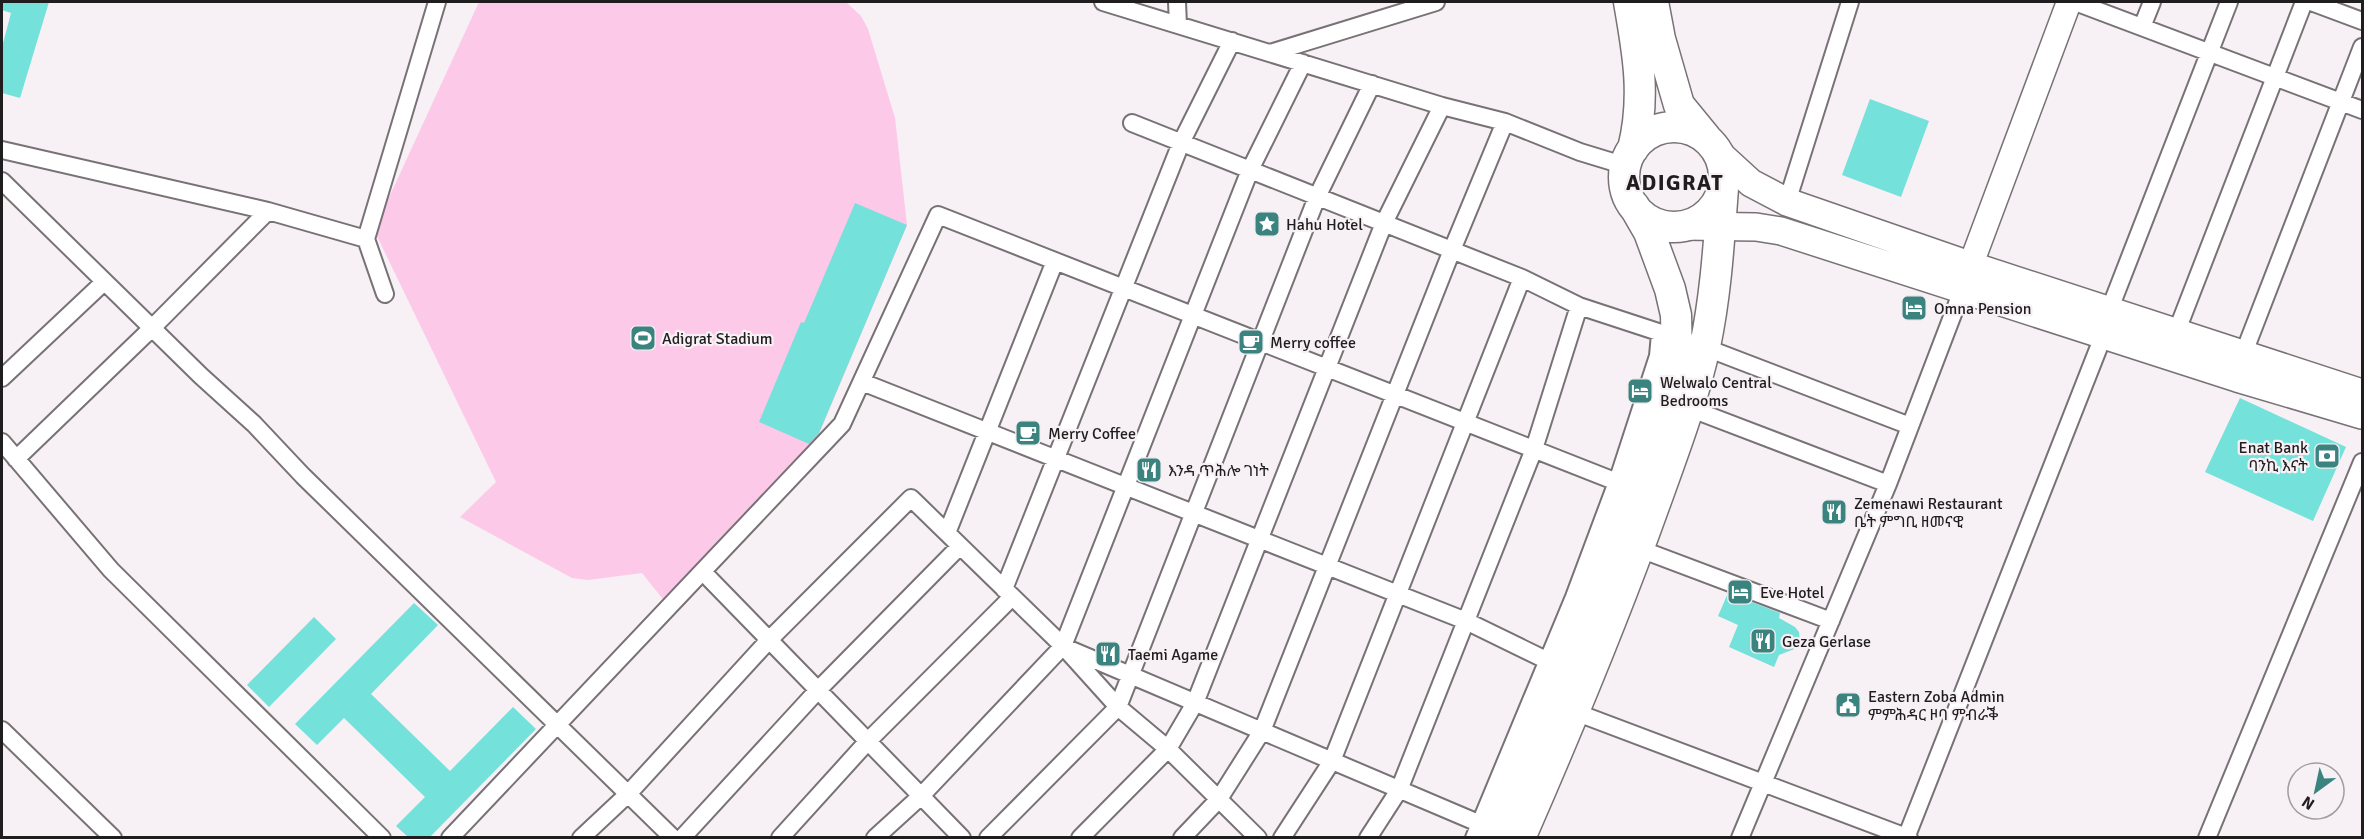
<svg xmlns="http://www.w3.org/2000/svg" width="2364" height="839" viewBox="0 0 2364 839" font-family="Signika,'Noto Sans Ethiopic',sans-serif">
<rect width="100%" height="100%" fill="#f7f0f4"/>
<!-- pitch -->
<path fill="#fdc9e9" d="M479,2H846L861,16L868,29L895,118L907,225L814,446L666,603L642,573L588,580L572,578L460,517L496,482L374,230Z"/>
<!-- building -->
<path fill="#74e1da" d="M2,2H49L20,98L2,93V47L11,13L2,10Z
M1870,99L1929,121L1901,197L1842,175Z
M855,203L907,225L819,433L809,444L759,422L801,322L804,323Z
M2240,398L2346,447L2313,521L2205,472Z
M1728,593L1780,613L1779,618L1795,627L1799,632L1800,643L1797,648L1779,655L1774,667L1729,647L1738,625L1718,616Z
M414,603L438,625L371,694L450,771L513,707L536,729L430,837H408L396,826L425,797L344,718L317,745L295,724Z
M314,617L336,639L269,707L247,685Z"/>
<g fill="none" stroke-linecap="round" stroke-linejoin="round">
<!-- street casing -->
<g stroke="#787276" stroke-width="20">
<path id="street" d="M1103,2L1442,106L1505,122L1580,152L1626,166
M1177,2L1178,25
M2075,2L2362,110
M2311,2L2362,21
M2142,27L2152,2
M1270,53L1436,2
M1132,123L1522,278L1579,306L1704,347L1910,426
M2,150L268,211L366,239L437,2
M2,181L201,376L254,424L303,476L673,838
M1787,202L1850,2
M366,239L385,294
M2176,333L2304,2
M2243,355L2362,47
M2,378L104,282
M862,382L1466,621L1546,660
M1689,408L1888,484
M2,442L111,570L382,838
M16,459L152,328L268,211
M947,533L1055,261
M1632,546L1831,621
M703,572L962,838
M1004,589L1181,143L1232,41
M1069,649L1490,828
M1575,712L1909,838
M2,730L113,838
M450,838L842,424L938,215L1617,482
M581,838L628,794L769,640L911,498L1063,646L1118,707L1168,749L1258,838
M682,838L818,690L960,546
M780,838L868,741L1012,597
M875,838L921,796L1063,646L1250,170L1303,63
M988,838L1118,707L1317,197L1372,84
M1080,838L1168,749L1195,703L1384,223L1442,106
M1182,838L1219,799L1262,731L1452,250L1505,122
M1282,838L1332,761L1522,278
M1368,838L1399,790L1534,449L1579,306
M1474,838L1574,597L1617,482L1658,356L1660,334
M1740,838L1888,484L1963,288
M1906,838L2104,334L2109,311L2229,2
M2207,838L2362,462"/>
</g>
<!-- secondary casing -->
<g stroke="#787276" stroke-width="27">
<path id="secondary" d="M1964,283L2069,2"/>
</g>
<!-- primary casing -->
<g stroke="#787276" stroke-width="30">
<path id="primary" d="M1716,151L1751,183L1787,202L1969,265L2362,393
M1684,226L1756,227L1781,231L2237,378L2362,415"/>
</g>
<!-- highway casing -->
<g stroke="#787276" stroke-width="33">
<path id="highway" d="M1629,2C1638,53 1646,98 1633,149
M1653,2L1660,39L1679,105L1706,138
M1624 177a50 50 0 1 1 100 0a50 50 0 1 1-100 0Z
M1495,838L1615,540L1668,391L1677,360L1676,315L1670,289L1649,232L1634,206
M1520,838C1568,728 1614,618 1654,506C1673,453 1693,401 1705,346C1716,294 1719,241 1723,188"/>
</g>
<!-- street -->
<use href="#street" stroke="#fff" stroke-width="16"/>
<!-- secondary -->
<use href="#secondary" stroke="#fff" stroke-width="24"/>
<!-- primary -->
<use href="#primary" stroke="#fff" stroke-width="27"/>
<!-- highway -->
<use href="#highway" stroke="#fff" stroke-width="30"/>
</g>
<!-- icons -->
<defs>
<g id="sight-square" transform="scale(1.35)"><rect x="-9" y="-9" width="18" height="18" rx="4" fill="#3b837f" stroke="#f7f0f4"/><path d="M0-6L1.8-2.2L6-1.7L2.9 1.2L3.7 5.4L0 3.3L-3.7 5.4L-2.9 1.2L-6-1.7L-1.8-2.2Z" fill="#fff"/></g>
<g id="hotel-square" transform="scale(1.35)"><rect x="-9" y="-9" width="18" height="18" rx="4" fill="#3b837f" stroke="#f7f0f4"/><path d="M-6-4.5h1.5V1H6V5H4.5V3h-9V5H-6ZM-4 0a1.8 1.8 0 1 1 3.6 0ZM.5 0V-2.5h3Q6-2.5 6 0Z" fill="#fff"/></g>
<g id="stadium-square" transform="scale(1.35)"><rect x="-9" y="-9" width="18" height="18" rx="4" fill="#3b837f" stroke="#f7f0f4"/><path d="M0-5a6.5 5 0 1 0 0 10a6.5 5 0 1 0 0-10ZM-3.5-1.8h7v3.6h-7Z" fill="#fff"/></g>
<g id="cafe-square" transform="scale(1.35)"><rect x="-9" y="-9" width="18" height="18" rx="4" fill="#3b837f" stroke="#f7f0f4"/><path d="M-5.5-4.5H6V0H3Q3 3.5 0 3.5H-2.5Q-5.5 3.5-5.5 0ZM3-3.2v2h1.7v-2ZM-6 4.5H4V6H-6Z" fill="#fff"/></g>
<g id="bank-square" transform="scale(1.35)"><rect x="-9" y="-9" width="18" height="18" rx="4" fill="#3b837f" stroke="#f7f0f4"/><path d="M-6-4H6V4H-6ZM0-2.3a2.3 2.3 0 1 0 0 4.6a2.3 2.3 0 1 0 0-4.6Z" fill="#fff"/></g>
<g id="restaurant-square" transform="scale(1.35)"><rect x="-9" y="-9" width="18" height="18" rx="4" fill="#3b837f" stroke="#f7f0f4"/><path d="M-5-6h1v4h1v-4h1v4h1v-4h1v5L-1.5 .5V6h-2V.5L-5-1ZM5-6V6H3V1.5H1.5Q1.5-4 5-6Z" fill="#fff"/></g>
<g id="civic-square" transform="scale(1.35)"><rect x="-9" y="-9" width="18" height="18" rx="4" fill="#3b837f" stroke="#f7f0f4"/><path d="M-.6-6.5H3V-4.5H.6V-3L4-1V1h2V6H-6V1h2V-1L-.6-3ZM-1.2 2.5V6h2.4V2.5Z" fill="#fff"/></g>
</defs>
<g fill-rule="evenodd">
<use href="#sight-square" x="1267" y="224"/>
<use href="#hotel-square" x="1914" y="308"/>
<use href="#stadium-square" x="643" y="338"/>
<use href="#cafe-square" x="1251" y="342"/>
<use href="#hotel-square" x="1640" y="391"/>
<use href="#cafe-square" x="1028" y="433"/>
<use href="#bank-square" x="2327" y="456"/>
<use href="#restaurant-square" x="1149" y="470"/>
<use href="#restaurant-square" x="1834" y="512"/>
<use href="#hotel-square" x="1740" y="592"/>
<use href="#restaurant-square" x="1763" y="641"/>
<use href="#restaurant-square" x="1108" y="654"/>
<use href="#civic-square" x="1848" y="705"/>
</g>
<g text-anchor="middle" stroke-width="4.5" stroke-linejoin="round" paint-order="stroke">
<!-- poi labels -->
<g font-size="16" fill="#1f1d1e" stroke="#f7f0f4" text-anchor="start">
<text x="1286" y="230">Hahu Hotel</text>
<text x="1934" y="314">Omna Pension</text>
<text x="662" y="344">Adigrat Stadium</text>
<text x="1270" y="348">Merry coffee</text>
<text x="1660" y="388">Welwalo Central<tspan x="1660" dy="18">Bedrooms</tspan></text>
<text x="1048" y="439">Merry Coffee</text>
<text x="2308" y="453" text-anchor="end">Enat Bank<tspan x="2308" dy="18">ባንኪ እናት</tspan></text>
<text x="1168" y="476">እንዳ ጥሕሎ ገነት</text>
<text x="1854" y="509">Zemenawi Restaurant<tspan x="1854" dy="18">ቤት ምግቢ ዘመናዊ</tspan></text>
<text x="1760" y="598">Eve Hotel</text>
<text x="1782" y="647">Geza Gerlase</text>
<text x="1128" y="660">Taemi Agame</text>
<text x="1868" y="702">Eastern Zoba Admin<tspan x="1868" dy="18">ምምሕዳር ዞባ ምብራቕ</tspan></text>
</g>
<!-- district labels -->
<g font-size="22" font-weight="bold" letter-spacing="1.5" fill="#1f1d1e" stroke="#f7f0f4">
<text x="1675" y="190">ADIGRAT</text>
</g>
</g>
<!-- border -->
<rect width="2364" height="839" fill="none" stroke="#1f1d1e" stroke-width="6"/>
<!-- north arrow -->
<g transform="translate(2316 791) rotate(213)"><circle r="28" fill="#f7f0f4" stroke="#a19c9e" stroke-width="1.5"/>
<path d="M0-4.5L10 22L0 15L-10 22Z" fill="#3b837f"/>
<text y="-9" font-size="16" font-weight="bold" text-anchor="middle" fill="#1f1d1e">N</text>
</g>
</svg>
